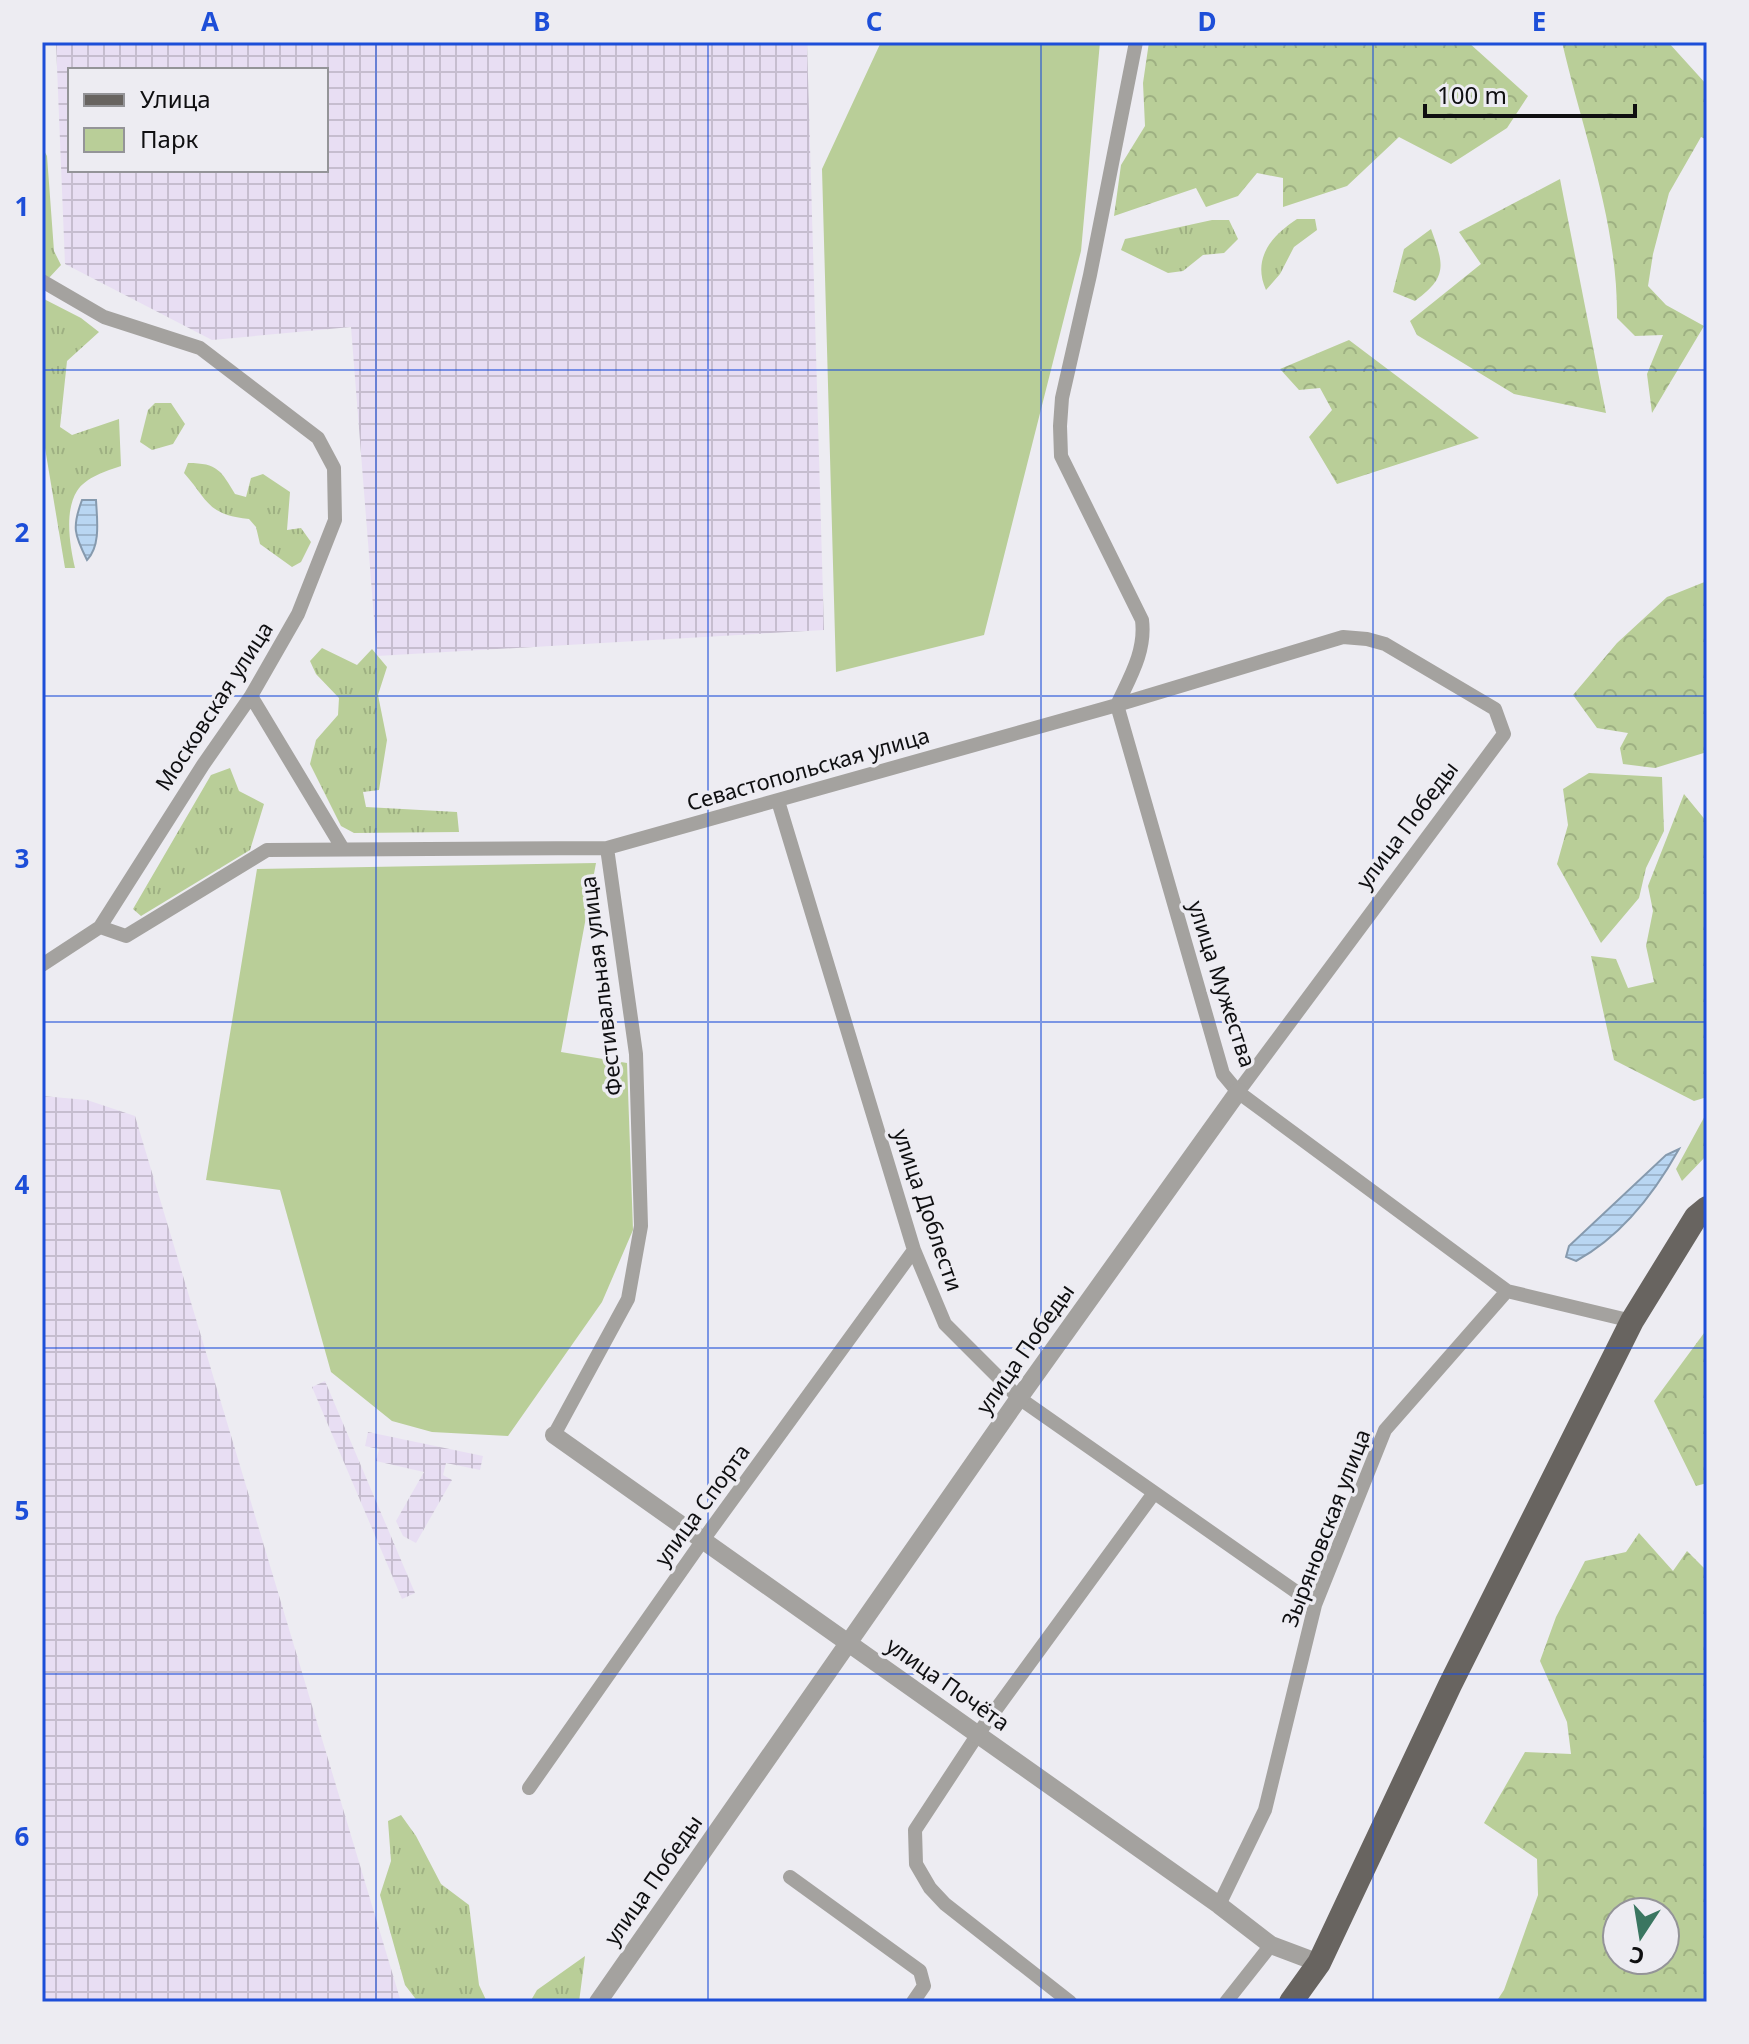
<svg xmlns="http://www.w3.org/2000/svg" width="1749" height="2044" viewBox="0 0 1749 2044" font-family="'Noto Sans',sans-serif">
<defs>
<pattern id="industrial-grid" width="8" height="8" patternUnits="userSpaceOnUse" patternTransform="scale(2)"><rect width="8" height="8" fill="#e8def3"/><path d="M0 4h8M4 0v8" fill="none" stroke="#c6bdcf"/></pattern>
<pattern id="grass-tufts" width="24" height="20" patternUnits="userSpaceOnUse" patternTransform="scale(2)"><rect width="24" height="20" fill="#b9ce98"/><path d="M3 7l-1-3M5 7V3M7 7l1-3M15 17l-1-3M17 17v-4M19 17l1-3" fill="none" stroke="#9eb082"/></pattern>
<pattern id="forest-crowns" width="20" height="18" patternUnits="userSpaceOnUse" patternTransform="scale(2)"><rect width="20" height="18" fill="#b9ce98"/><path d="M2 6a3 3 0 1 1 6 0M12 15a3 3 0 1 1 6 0" fill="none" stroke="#9eb082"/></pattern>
<pattern id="water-rules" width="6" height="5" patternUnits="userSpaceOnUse" patternTransform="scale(2)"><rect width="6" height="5" fill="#b9d6f2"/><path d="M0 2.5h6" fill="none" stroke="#9eb6ce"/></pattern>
</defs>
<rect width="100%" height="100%" fill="#edecf2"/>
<!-- industrial -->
<path fill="url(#industrial-grid)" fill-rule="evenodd" d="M56,42H807L824,630L377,656L351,327L212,340L65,264ZM70,70H326V170H70Z
M42,1096L87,1100L135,1116L401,2002H42Z
M325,1381L415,1593L402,1599L312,1387Z
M368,1432L483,1456L480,1470L446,1463L443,1475L452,1480L416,1543L403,1536L396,1521L424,1472L376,1461L379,1449L365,1446Z"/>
<!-- grass -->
<path fill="url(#grass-tufts)" d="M42,147L47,156L54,251L61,265L48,279L42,275Z
M1297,219H1315L1317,230L1294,247L1280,274L1266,290C1252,259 1271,236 1297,219Z
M1212,220H1229L1238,239L1224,253L1203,255L1183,271L1168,273L1121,250L1125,239Z
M42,298L81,318L99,332L67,361L60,427L72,435L119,419L121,466C106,471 86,477 77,491C64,512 70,546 75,568H65L42,430Z
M155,403H171L185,424L173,444L152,450L140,442L148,410Z
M188,463C218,463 221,471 235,494L246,497L251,478L263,474L290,492L287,530L301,528L311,542L301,562L292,567L260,544L256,527L249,519C207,515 208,500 184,473Z
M322,648L357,665L372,649L387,667L378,695L387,740L379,790L363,792L366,807L457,812L459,832L354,833L341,826L310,764L316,740L338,715L339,698L316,674L310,661Z
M230,768L239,791L264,804L250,850L141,916L133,909L211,775Z
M401,1815L416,1836L441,1884L469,1905L479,1985L487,2002H418L405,1985L380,1895L391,1861L388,1821Z
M585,1956L579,2002H530L537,1990Z"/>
<!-- forest -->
<path fill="url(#forest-crowns)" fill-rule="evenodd" d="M1149,42H1364L1372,45L1378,42H1468L1528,96L1507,128L1451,164L1399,137L1347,186L1283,207V178L1257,173L1238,196L1206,207L1196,188L1114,216L1121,165L1145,126L1143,83Z
M1562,42H1668L1707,85V140L1701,137L1669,193L1653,254L1648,286L1666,305L1704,326L1652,413L1647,374L1663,335L1635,336L1617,318C1618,223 1583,133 1562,42Z
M1560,179L1606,413L1514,394L1417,335L1410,321L1481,264L1459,232Z
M1431,229C1444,265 1448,277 1415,301L1393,292L1404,249Z
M1349,340L1479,438L1337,484L1309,437L1332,410L1320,388L1299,390L1280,369Z
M1707,581V752L1655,768L1623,764L1620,748L1628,733L1597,728L1573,695L1617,643L1667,597Z
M1589,773L1662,777L1664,831L1646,868L1639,898L1601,943L1557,864L1568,825L1563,789Z
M1684,794L1707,822V1097L1694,1101L1614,1060L1591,956L1616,959L1628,988L1654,982L1646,946L1653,911L1648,886Z
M1707,1112V1155L1682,1181L1676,1169Z
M1707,1329V1483L1696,1486L1654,1401Z
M1639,1533L1673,1571L1687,1551L1707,1571V2002H1496L1504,1990L1538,1895L1537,1859L1484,1823L1525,1752L1571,1754L1567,1722L1540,1661L1556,1617L1585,1561L1626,1552ZM1617,1912H1665V1960H1617Z"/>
<!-- green -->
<path fill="#b9ce98" d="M881,42H1100L1081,251L984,635L836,672L822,169Z
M596,863L561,1052L627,1063L633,1230L602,1302L508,1436L432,1432L392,1421L331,1372L280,1190L206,1180L257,869Z"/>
<!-- water -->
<path fill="url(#water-rules)" stroke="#869aae" stroke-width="2" d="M82,500H96C97,519 101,546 87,560C74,534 72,527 82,500Z
M1679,1149C1654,1194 1622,1236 1576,1261L1566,1257L1569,1246L1666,1155Z"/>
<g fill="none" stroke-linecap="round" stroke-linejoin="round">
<!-- minor -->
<path stroke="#a4a29f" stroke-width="14" d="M1136,42L1090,275L1062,398L1060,426L1061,456L1142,620C1146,651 1130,677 1117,705L1223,1074L1238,1092L1507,1291L1632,1321
M42,281L104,317L200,348L318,438L334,468L335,520L298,614L251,696L203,765L100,927L42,965
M251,696L343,849
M778,801L914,1250L945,1324L1019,1398L1315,1605
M100,927L126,936L267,850L607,848L1117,705L1343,637L1367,639L1385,644L1495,709L1504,734L1238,1092
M554,1435L628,1299L641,1226L636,1054L607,848
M529,1788L703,1540L914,1250
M790,1877L920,1971L924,1986L913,2002
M1219,1905L1265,1810L1315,1605L1385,1430L1507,1291
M1070,2002L945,1904L930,1888L916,1864L915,1830L978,1734L1154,1493
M1226,2002L1271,1945"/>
<!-- tertiary -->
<path stroke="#a4a29f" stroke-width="18" d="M554,1435L1219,1905L1271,1945L1319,1963
M598,2002L1019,1398L1238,1092"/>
<!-- primary -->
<path stroke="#686460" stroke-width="24" d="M1291,2002L1319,1963L1450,1685L1632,1321L1696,1217L1707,1208"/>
</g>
<!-- grid -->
<path fill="none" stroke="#1d4ed8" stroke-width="2" stroke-opacity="0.55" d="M376,42V2002M708,42V2002M1041,42V2002M1373,42V2002M42,370H1707M42,696H1707M42,1022H1707M42,1348H1707M42,1674H1707"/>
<g text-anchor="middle" stroke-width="7" stroke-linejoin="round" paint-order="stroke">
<!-- street labels -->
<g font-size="22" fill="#0f0f11" stroke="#edecf2">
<text transform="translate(214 706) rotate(-57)" y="8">Московская улица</text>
<text transform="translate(808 769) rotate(-16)" y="8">Севастопольская улица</text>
<text transform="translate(1407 825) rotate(-53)" y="8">улица Победы</text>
<text transform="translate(1222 984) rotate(72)" y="8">улица Мужества</text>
<text transform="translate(601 986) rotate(-97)" y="8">Фестивальная улица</text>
<text transform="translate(928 1210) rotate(71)" y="8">улица Доблести</text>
<text transform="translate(1025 1349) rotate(-55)" y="8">улица Победы</text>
<text transform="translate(702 1505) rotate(-54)" y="8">улица Спорта</text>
<text transform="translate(1326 1528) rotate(-69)" y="8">Зыряновская улица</text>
<text transform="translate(948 1684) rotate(35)" y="8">улица Почёта</text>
<text transform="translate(653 1880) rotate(-55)" y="8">улица Победы</text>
</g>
</g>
<!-- border -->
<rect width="1749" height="2044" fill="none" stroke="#edecf2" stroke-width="88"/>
<!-- legend -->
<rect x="68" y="68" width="260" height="104" fill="#edecf2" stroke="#949498" stroke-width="2"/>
<rect x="84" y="94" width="40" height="12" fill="#686460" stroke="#949498" stroke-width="2"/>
<text x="140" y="108" font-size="24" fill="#0f0f11">Улица</text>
<rect x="84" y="128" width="40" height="24" fill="#b9ce98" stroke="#949498" stroke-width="2"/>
<text x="140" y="148" font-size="24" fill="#0f0f11">Парк</text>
<!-- north arrow -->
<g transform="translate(1641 1936) rotate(192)"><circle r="38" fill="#edecf2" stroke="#949498" stroke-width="2"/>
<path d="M0-6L14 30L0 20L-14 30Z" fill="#3a7661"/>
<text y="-12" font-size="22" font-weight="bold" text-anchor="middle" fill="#0f0f11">С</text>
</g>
<!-- scale -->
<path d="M1425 104v12h210v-12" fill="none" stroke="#0f0f11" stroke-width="4"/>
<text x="1437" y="104" font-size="24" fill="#0f0f11" stroke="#edecf2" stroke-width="6" paint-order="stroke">100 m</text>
<rect x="44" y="44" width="1661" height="1956" fill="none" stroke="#1d4ed8" stroke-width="3"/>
<g font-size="26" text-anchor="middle" font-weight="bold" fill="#1d4ed8">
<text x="210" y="31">A</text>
<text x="542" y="31">B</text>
<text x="874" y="31">C</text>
<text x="1207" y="31">D</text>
<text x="1539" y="31">E</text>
<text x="22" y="216">1</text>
<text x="22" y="542">2</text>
<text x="22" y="868">3</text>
<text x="22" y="1194">4</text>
<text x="22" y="1520">5</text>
<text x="22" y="1846">6</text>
</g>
</svg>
